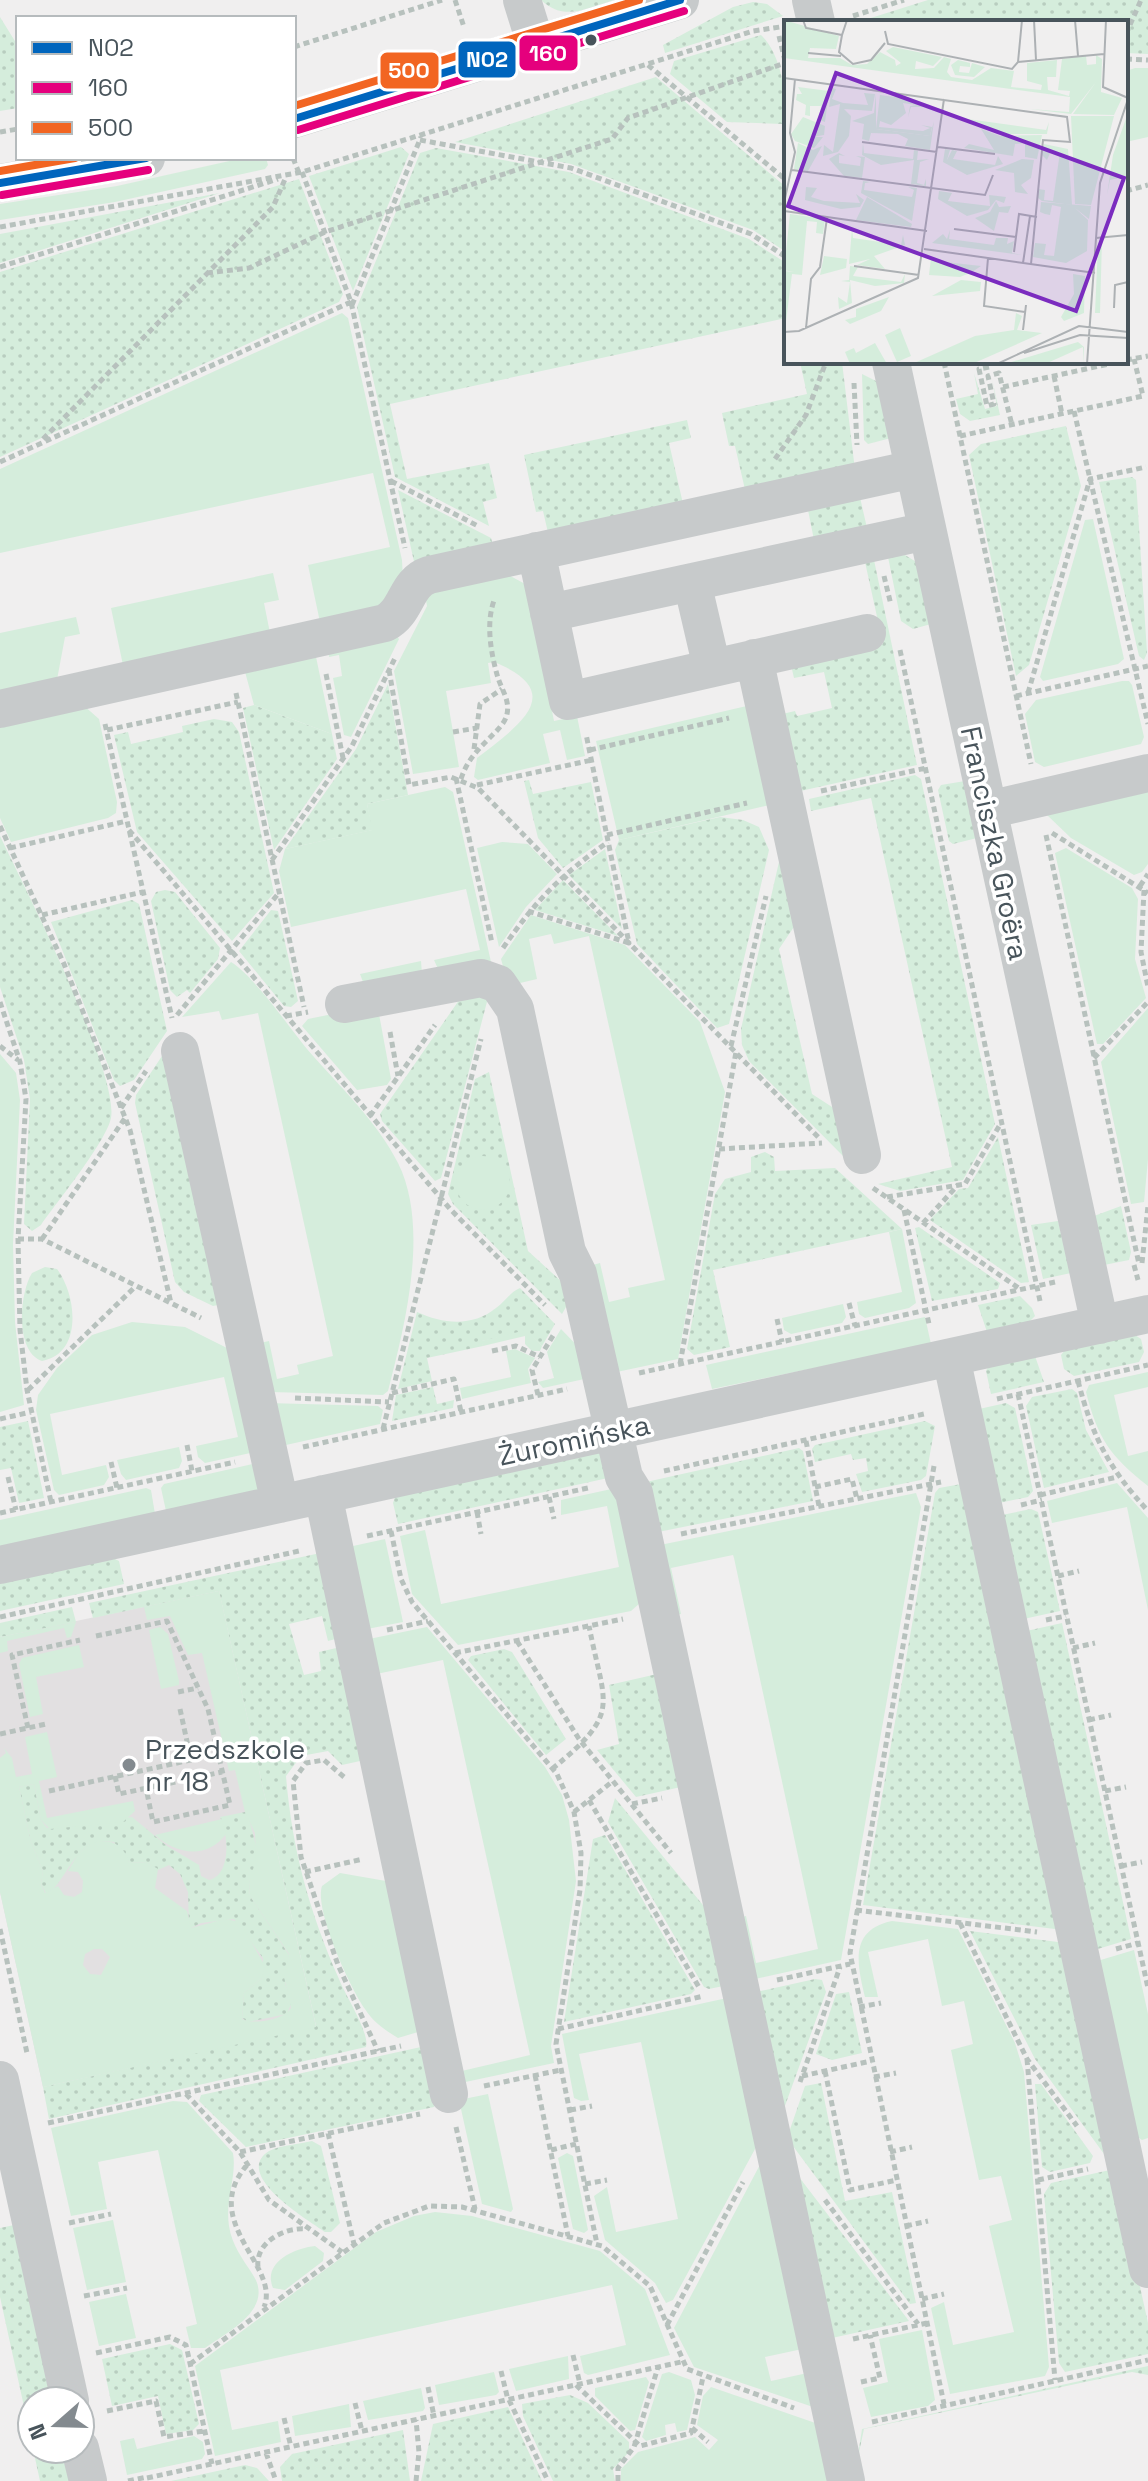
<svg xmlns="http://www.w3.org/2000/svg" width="1148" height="2481" viewBox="0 0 1148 2481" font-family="'Space Grotesk',sans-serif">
<defs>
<pattern id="grass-dots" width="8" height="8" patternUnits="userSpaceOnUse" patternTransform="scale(2)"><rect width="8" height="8" fill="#d5eddc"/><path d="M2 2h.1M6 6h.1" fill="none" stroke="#b8cdbf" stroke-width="1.8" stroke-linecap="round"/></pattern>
</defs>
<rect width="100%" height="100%" fill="#f0efef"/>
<!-- education -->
<path fill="#e2e0e1" d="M219,1591L316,2027L43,2087L0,1892V1637Z"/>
<!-- grass -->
<path fill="url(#grass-dots)" d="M541,0H614C588,8 564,22 541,0Z
M928,0H1148V54L1126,53V22H858Z
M753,2L767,4L783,16L665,53L663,45L733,7Z
M0,17L18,46V108L0,111Z
M761,35C781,54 786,92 786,121L783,124L727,122L670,74L674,61Z
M656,77L786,187V252L753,230L571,164L455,142Z
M401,147L409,154L353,291L309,176Z
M436,148L569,172L749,239L786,263V318L390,404L407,479L489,463L497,498L483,502L489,526L395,477L357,307L420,153Z
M299,179L343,294L339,302L0,457V272Z
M220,193L0,263V234Z
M800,362H842L855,470L746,494L735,446H729L722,413L807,394Z
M974,373L985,409L997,406L992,379L1000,415L970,421L960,414L956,399L978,394Z
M862,374L878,382L891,438L868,444L864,440Z
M687,420L691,438L669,443L684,508L549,537L543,511L536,512L524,455Z
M1066,426L1081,486L1029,665L1016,676L969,455L981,444Z
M1132,477L1136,480L1147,653L1144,660L1139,656L1099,482Z
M398,490L491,538L494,549L415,566Z
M859,493L867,528L814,540L807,505Z
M905,555L918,563L931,624L913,629L901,621L888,557Z
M874,560L917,765L796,792L778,715L795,711L797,716L832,708L824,672L794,678L791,665L883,644L865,562Z
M388,684L408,795L367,804L373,830L285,849L356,749Z
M254,705L332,734L337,759L274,850L243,708Z
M214,719L232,722L239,732L274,893L232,941L137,832L114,735L128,732L131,744L183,732L182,726Z
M915,775L921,779L995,1124L963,1180L900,1191L878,1184L952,1167L871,798L811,811L809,799Z
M529,780L533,794L591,782L603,840L563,868L538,838L524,781Z
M965,781L977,838L953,844L949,841L938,790L941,785Z
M720,817L743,820L759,827L769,850L729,1024L717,1028L637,944L615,850L619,840Z
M0,836C24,886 119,1072 111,1118C106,1142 57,1202 41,1225L32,1231L24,1224L30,1099L24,1060L0,987Z
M605,849L622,929L569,875Z
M781,853L802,915L779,949L812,1094L846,1116V1159L749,1061L742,1045L741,1029Z
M563,880L618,936L535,910Z
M165,890L175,892L220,948L218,959L190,993L187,990L177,997L170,990L151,901L156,892Z
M132,900L139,904L167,1031L134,1080L120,1086L114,1080L51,922Z
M271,910L278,911L298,1001L291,1007L284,1006L239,951Z
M464,993L489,994L441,1178L435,1181L382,1121L380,1114Z
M170,1044L218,1305L213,1306L184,1292L175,1282L135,1103L136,1095Z
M489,1072L528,1251L574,1293L562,1314L453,1204L448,1194L475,1079Z
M998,1137L1029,1282L1021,1283L930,1220L959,1189L968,1188Z
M765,1152L774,1157L775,1171L835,1168L902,1229L713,1270L730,1347L694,1355L687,1349L715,1194L725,1179L751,1172V1157Z
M1121,1206L1131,1252L1129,1260L1104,1265L1094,1216Z
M1058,1221L1071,1273L1043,1279L1031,1225Z
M919,1227L1000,1283L998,1289L932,1301L915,1228Z
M45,1267L57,1269C77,1295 83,1354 42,1361C15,1352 19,1294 32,1273Z
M520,1288L555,1324L542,1346L526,1331L482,1341L483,1346L427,1358L432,1381L398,1389L417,1312C443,1324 473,1327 496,1308C506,1301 510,1292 520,1288Z
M1020,1296L1032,1308L1035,1316L1028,1323L987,1332L978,1305Z
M1135,1335L1141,1339L1144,1352L1139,1362L1074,1376L1064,1369L1061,1355L1065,1350Z
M1035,1356L1044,1382L991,1394L986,1371L988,1367Z
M433,1387L437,1404L454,1400L453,1408L392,1421L396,1395Z
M1072,1389L1077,1393L1086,1430L1109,1472L1044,1488L1026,1406L1032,1397Z
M1006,1403L1015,1408L1033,1491L1028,1497L994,1504L979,1409Z
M28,1421L44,1498L19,1503L11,1468L0,1470V1427Z
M925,1421L935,1426L926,1476L921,1480L862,1492L856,1474L868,1471L866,1458L853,1460L851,1454L815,1462L812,1449L815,1445Z
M799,1448L803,1451L813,1501L653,1533L646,1482Z
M608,1450L617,1476L398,1524L393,1503L395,1497Z
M967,1483L1063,1930L863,1905L935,1493L939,1488Z
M1031,1509L1038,1512L1060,1611L1019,1620L997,1516Z
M325,1552L343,1637L328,1641L322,1616L289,1624L304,1675L321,1671L319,1652L345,1646L369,1759L342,1765L328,1751L301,1756L286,1776C292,1849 309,1911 339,1979C345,1995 370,2033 366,2047L49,2119L43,2087L316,2026L219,1591L93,1618L89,1603Z
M113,1558L119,1561L124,1584L0,1611V1582Z
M72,1607L76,1622L0,1637V1623Z
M1062,1623L1131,1939L1091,1951L1022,1632Z
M504,1649L512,1652L566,1739L546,1755L468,1660L471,1656Z
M666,1672L690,1785L636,1797L597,1750L619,1744L609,1685Z
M34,1784L41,1820L47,1828L132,1817L167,1846L199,1865L201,1876L209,1880C231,1875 229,1835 220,1817L245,1812L248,1814L257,1850L256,1866L249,1882L250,1896L289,1955L285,1984L292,2001L287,2014L248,2022L242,2018L244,1993L262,1978L263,1958L234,1919L201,1923L189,1929L188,1892L180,1874L169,1865L158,1870L148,1863L129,1862L114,1842C75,1835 70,1877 47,1895L41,1884L43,1871L31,1842L19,1787Z
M615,1798L721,1927L733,1984L709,1989L704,1987L608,1822Z
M605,1835L695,1990L691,1994L564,2022L593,1839Z
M970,1931L1066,1943L1104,2154L1035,2059Z
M815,1979L822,1980L826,1992L781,2117L752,1993Z
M849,1992L862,2053L832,2060L816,2054L836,1994Z
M421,2047L440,2093L434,2107L246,2147L199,2101L201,2095Z
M821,2083L845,2201L892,2192L916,2303L910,2304L787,2138L805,2086Z
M1035,2084H1041L1093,2156L1090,2163L1050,2172L1042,2167Z
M312,2141L321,2146L340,2223L331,2232H325C310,2221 231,2175 269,2151C281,2145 300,2144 312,2141Z
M783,2156L909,2321L832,2338Z
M1110,2170L1115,2173L1148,2323V2354L1065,2372L1059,2363L1044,2194L1051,2183Z
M19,2224L58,2401H32V2443L0,2297V2228Z
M170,2344L182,2350L199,2424L193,2430L166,2434L158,2396L112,2406L102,2359Z
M1148,2366V2375L1132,2372L864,2429L857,2462L862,2429Z
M570,2395L588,2403L629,2442V2452L613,2469L615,2481H553L523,2416L522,2404Z
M508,2407L542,2481H421L433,2424Z
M403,2430L410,2481H282L280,2467L292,2454Z
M33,2449H69L76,2481H40Z
M245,2465L257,2468L269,2481H171Z"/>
<!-- green -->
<path fill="#d5eddc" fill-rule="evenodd" d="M1135,68H1148V137L1126,142V71Z
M243,158H266L268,165L265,169L115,202L0,220V204L117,186Z
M342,313L348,318L402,560L403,580L391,603L321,627L308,565L390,547L373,473L0,553V469Z
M1093,519L1124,659L1118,664L1043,681L1040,677L1085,520Z
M273,573L279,600L264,603L271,638L124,670L111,608Z
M505,573L527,585L554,721L577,716L585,756L567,760L560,730L543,734L550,763L478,780L474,777L477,758C515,728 571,693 494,662L488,663L491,683L446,691L459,767L413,774L394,671L427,606L424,588Z
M76,617L80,634L65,637L56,685L0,697V633Z
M395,634L399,639L351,737L344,735L333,678L342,676L339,655L329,657L328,649Z
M315,652L332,734L254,705L244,668Z
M1122,681H1129L1132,685L1144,737L1141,744L1044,767L1035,762L1025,714L1036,700Z
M82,704L99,719L117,802L116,813L108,818L11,842L0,818V722Z
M751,705L774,804L619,840L596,741Z
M445,787L453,792L491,962L439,971L434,960L480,950L466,889L291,927L279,871L285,849L372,830L367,804Z
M1148,791V864L1142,872L1134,875L1071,838L1047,815Z
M502,842L528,844L557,874L526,907L499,947L477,848Z
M1066,848L1132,888L1138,899L1135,959L1146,998L1103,1044H1097L1055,853Z
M531,915L625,945L700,1022L725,1092L678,1359L612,1373L589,1266L600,1263L609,1302L630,1297L628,1288L665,1280L589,936L554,944L551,934L529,939L537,979L520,983L506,977L501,959Z
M421,961L422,974L363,982L360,974Z
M231,962C253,975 289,1027 307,1049C338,1085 377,1121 398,1163C430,1227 405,1325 388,1391L383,1395L270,1392L260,1343L269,1341L277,1379L299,1374L297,1365L333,1356L258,1013L222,1020L219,1011L182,1017Z
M367,1007L379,1014L391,1079L387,1085L357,1090L302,1026L308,1019Z
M1148,1008V1159L1144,1202L1131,1204L1101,1062Z
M0,1054L16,1073L20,1100L13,1244L15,1322L24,1405L0,1412Z
M456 1183a27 27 0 1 1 54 0a27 27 0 1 1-54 0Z
M902,1229L916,1303L909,1308L865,1318L859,1314L857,1302L902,1292L889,1232Z
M843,1304L846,1317L842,1323L791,1334L784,1330L782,1318Z
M925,1317L931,1344L712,1389L706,1365Z
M132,1322L185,1327L239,1354L259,1451L205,1463L198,1457L196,1446L238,1437L224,1377L50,1414L62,1475L106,1465L109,1477L104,1485L59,1495L54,1490L36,1410L38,1395L57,1368L92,1335Z
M561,1329L590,1359L589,1378L543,1388L538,1382L554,1378L547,1352Z
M526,1330L542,1346L540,1351H532L525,1344V1336L483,1346L481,1341Z
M515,1349L535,1358L528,1369L531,1383L462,1399L460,1388L511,1377L506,1351Z
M1148,1372V1387L1114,1395L1128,1456L1148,1451V1486C1110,1456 1098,1439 1086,1392L1089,1385Z
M267,1403L378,1406L383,1410L380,1424L277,1447Z
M179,1447L182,1461L179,1468L126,1480L121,1474L117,1460Z
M262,1462L265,1489L166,1511L161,1488L164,1484Z
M1117,1483L1148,1518V1610L1127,1507L1052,1523L1047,1501Z
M146,1488L151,1490L155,1514L0,1547V1520Z
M616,1488L640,1603L631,1611L458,1645L412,1594L400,1536L425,1530L441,1604L619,1567L607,1506L561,1515V1500Z
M916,1493L921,1507L841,1960L746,1981L735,1919L746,1916L756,1963L818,1949L734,1558L733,1555L671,1568L681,1614L670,1616L655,1546Z
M385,1539L403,1622L362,1630L344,1548Z
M219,1591L316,2027L43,2087L0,1892V1758L6,1753L4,1748L12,1758L16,1777L32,1774L25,1737L47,1732L57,1777L39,1781L47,1818L133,1801L135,1811L123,1822L50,1829L41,1820L34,1784L19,1787L31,1842L43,1871L41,1884L45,1893L58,1886L64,1895L74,1897L82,1892L83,1881L78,1872L68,1871L78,1854L91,1843C110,1838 123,1843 129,1862L148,1863L158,1869L155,1888L187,1911L191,1928L225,1919L240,1922L265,1966L262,1978L244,1993L242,2019C254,2025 284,2020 291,2008L284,1977L289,1954L250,1896L249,1882L256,1860L255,1833L245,1812L235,1770L229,1771L202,1653L188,1655L170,1616L147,1620L144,1607ZM94,1949H102L110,1957L101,1975L90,1974L83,1965L85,1954Z
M76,1622L71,1637L67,1638L64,1628L7,1641L8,1651L0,1653V1637Z
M160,1627L168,1634L179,1681V1685L161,1689L149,1630Z
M427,1627L545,1767L562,1795L569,1820L576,1881L551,2046L554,2063L456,2084L453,2073L530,2055L443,1660L367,1676L369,1639Z
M79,1645L84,1667L36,1677L43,1714L30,1717L19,1664L22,1658Z
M222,1819L226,1834C207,1860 175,1854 155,1835Z
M340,1873L386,1881L418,2032L398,2038C385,2030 373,2022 365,2009C350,1987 314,1910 322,1886Z
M892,1921L958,1929L1015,2043L1024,2072L1049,2367L1045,2376L950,2394L931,2308L944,2302L953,2345L1014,2332L989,2226L1012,2220L1001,2176L979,2180L951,2050L973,2044L964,2001L942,2006L928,1939L868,1952L878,1997H865C857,1964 849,1930 892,1921Z
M1134,1950L1148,2014V2138L1142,2140L1131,2132L1094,1962Z
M727,1998L761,2138L673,2300L666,2303L655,2283L605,2240L594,2196L607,2187L616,2232L678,2219L641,2042L579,2054L589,2100L581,2101L574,2098L562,2034Z
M488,2094L513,2209L511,2212L482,2204L459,2100Z
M173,2101L187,2102L233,2153C237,2176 225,2200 229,2226C232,2246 243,2259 253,2275C275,2309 227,2332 205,2348H191L186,2327L197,2324L158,2150L98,2162L107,2209L71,2216L51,2128Z
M567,2153L573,2156L588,2230L584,2233L573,2229L558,2158Z
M765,2155L807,2348L765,2357L771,2381L812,2372L816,2408L694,2367L674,2328Z
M435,2212L472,2216L600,2251L645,2289L670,2355L588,2375L584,2373L580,2356L626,2345L612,2285L220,2370L232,2430L278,2421L281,2442L215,2456L195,2366L376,2232L414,2216Z
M113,2220L126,2282L87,2290L73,2228Z
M315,2246L324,2253L323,2261L285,2290L273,2288C262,2262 295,2248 315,2246Z
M126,2294L136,2338L99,2346L89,2302Z
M922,2330L935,2400L928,2406L871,2417L863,2388L888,2382L879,2339Z
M568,2356L569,2379L516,2391L509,2369Z
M494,2372L499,2392L496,2395L439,2405L435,2385Z
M669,2372L691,2380L695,2395L687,2430L677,2432L675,2423L665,2425L666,2435L646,2441L642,2437L662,2374Z
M646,2377L649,2382L635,2430L630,2431L595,2396V2388Z
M711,2387L824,2426L836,2481H621V2469L638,2452L695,2437L709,2450L718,2440L697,2425L703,2396Z
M421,2388L425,2408L423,2411L368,2420L363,2401Z
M349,2404L351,2427L295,2436L292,2416Z
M194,2436L203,2442L205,2454L202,2459L127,2475L120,2441L134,2438L137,2449Z"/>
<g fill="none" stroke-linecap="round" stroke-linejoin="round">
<!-- path -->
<path stroke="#b7c1bd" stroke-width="5" stroke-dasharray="6 4" stroke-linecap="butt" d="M455,0L464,27
M853,16L904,0
M1126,34L1141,0
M779,36L786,65
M294,47L442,0
M1126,59L1148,60
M648,65L786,180
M0,132L18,129
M420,140L571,168L751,234L786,257
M293,158L299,173
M302,172L351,302L405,548
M1126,191L1148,185
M0,227L302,172L753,31L780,27
M0,267L278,179
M207,273L249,268L325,232L612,139L628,118L785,63
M352,305L421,137
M1126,360L1148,356
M944,362L1031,764
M989,367L979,369L987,406L994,404L988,376L999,373L1012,425
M1054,376L1062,414
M854,383L857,445
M1003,387L1118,362
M1074,411L1148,724
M960,436L1143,396L1134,359
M43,439L273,207L286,177
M775,459L806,415L826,362
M0,462L351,302
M391,481L478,526
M884,576L891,605
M900,650L1040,1301
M389,670L409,785L451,777L478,788L819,1138
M326,674L343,758
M236,693L304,1007
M1028,693L1090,479L1146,467
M1016,696L1148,666
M105,724L172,1018
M107,730L238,702
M453,732L477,728
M474,749L480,704L502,689
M590,750L729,718
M456,778L492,943
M461,779C471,746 504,732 507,714C510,701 502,690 498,678C491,654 485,622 495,598
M477,785L592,760
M821,791L926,768
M0,826L64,964L130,1130L171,1303
M129,830L450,1209L545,1305
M1052,833L1148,893
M607,835L747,803
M1046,835L1139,1264
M10,848L127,821
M272,860L352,746L395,658
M1140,886L1148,874
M1144,890L1141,952L1148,987
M528,911L629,943L586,734
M42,915L143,892
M503,948C536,900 561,875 608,842
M0,1002L20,1062L26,1099L18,1239L20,1330L27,1390L51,1502
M177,1015L278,894
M286,1016L308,1012
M390,1032L398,1076
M0,1046L18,1060
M731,1046L766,896
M1094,1058L1148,1002
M121,1108L146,1071
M370,1116L435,1025
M719,1149L822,1143
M873,1188L1020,1289
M887,1197L965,1184L1001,1123
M904,1210L929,1324
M923,1223L958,1185
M18,1239H42L201,1318
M42,1239L125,1118
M1142,1263L1148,1206
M1134,1265L1138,1280
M849,1303L855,1326
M777,1319L782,1342
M492,1351L516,1346L540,1357
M680,1364L736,1052
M639,1373L1055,1282
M1078,1381C1093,1438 1108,1467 1148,1511
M28,1390L136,1286
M392,1393L454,1379L461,1412
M1018,1394L1148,1988
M538,1395L532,1370L554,1334
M295,1398L389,1402
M997,1399L1148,1365
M0,1419L31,1412
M383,1429L481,1039
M806,1441L819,1506
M187,1445L192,1471
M303,1447L567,1389
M111,1462L117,1488
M934,1466L850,1953L944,2404
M664,1471L924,1414
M8,1477L16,1510
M815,1487L852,1479L857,1499
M1040,1495L1117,1477
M549,1497L554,1519
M1021,1505L1042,1500
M477,1512L481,1534
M0,1513L235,1462
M391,1531L401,1579L412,1602L557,1774L574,1812L581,1853L580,1890L556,2044L597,2244
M681,1534L941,1482
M367,1536L588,1488
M1058,1576L1079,1571
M0,1617L299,1551
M1046,1620L1066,1616
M387,1630L428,1621
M96,1636L167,1621L208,1709L230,1805L153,1822L146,1788
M517,1641L579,1739L671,1853
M1073,1648L1095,1643
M455,1653L623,1619
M178,1692L198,1688
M180,1709L191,1760
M1089,1720L1111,1715
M28,1728L12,1655L80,1640
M0,1734L46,1724
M552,1769C622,1712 605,1708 589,1626
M115,1776L119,1794L222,1772
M344,1777L324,1760L306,1763L293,1781L301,1857L338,1965L378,2051
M49,1791L218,1754
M1105,1791L1126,1787
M589,1800L700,1989
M632,1804L662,1798
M574,1812L613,1781
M1121,1866L1142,1862
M305,1872L363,1859
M856,1910L1037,1932
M960,1923L1027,2059L1077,2126
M0,1929L27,2053
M1116,1949L1138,1943
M777,1980L850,1964
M859,2007L881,2003
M558,2029L704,1996
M1027,2059L1055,2380
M825,2071L850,2190L897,2180
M535,2075L568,2236
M802,2076L871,2061
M874,2077L896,2073
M800,2082L840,1967
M484,2086L561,2070
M186,2094L240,2152L269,2200L342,2252
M570,2110L592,2106
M48,2123L401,2046
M456,2127L475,2209
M328,2133L354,2244
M551,2150L576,2144
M240,2152L420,2114
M890,2152L912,2147
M247,2165C198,2222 281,2266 264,2307
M1038,2180L1088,2169
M585,2184L607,2180
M825,2200L918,2324
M69,2223L111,2214
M906,2226L928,2221
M258,2267C255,2242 285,2227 306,2229
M84,2296L127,2288
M922,2299L944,2294
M667,2325L743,2182
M853,2339L927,2323
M96,2353L170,2337L186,2345L212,2464
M573,2355L580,2384
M190,2364L384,2223L429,2206L462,2207L602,2246L650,2286L687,2369L794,2408
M501,2371L508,2400
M861,2382L880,2378L870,2335
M576,2385L640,2446L691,2433L703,2377
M428,2387L434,2416
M509,2400L548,2481
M355,2403L362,2431
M107,2411L156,2401L164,2437L204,2431
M284,2418L291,2447
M872,2422L1148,2360
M692,2428L708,2442
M266,2453L276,2481
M147,2478L681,2362
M128,2481L147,2477
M416,2481L419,2452L416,2420
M618,2481V2468L634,2447L658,2367"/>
<!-- minor -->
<path stroke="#c7cacb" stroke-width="38" d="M522,0L536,45
M811,0L816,22
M294,119L680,0
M0,183L146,158
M891,362L1100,1325
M536,551L568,701L867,633
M692,582L712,668
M549,613L927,531
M754,658L862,1155
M0,709L385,623C408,611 405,583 429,575L914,469
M988,810L1148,773
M344,1004L481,978L498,984L515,1009L567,1252L578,1274L624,1477L634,1493L846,2481
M180,1051L280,1504
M951,1357L1148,2269
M323,1494L449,2094
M0,1565L1148,1314
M0,2080L70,2401
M80,2448L88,2481"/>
<!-- bus-1 casing -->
<g stroke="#fff" stroke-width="14">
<path id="bus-1" d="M294,119L680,0
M0,183L146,158"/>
</g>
<!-- bus-2 casing -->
<g stroke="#fff" stroke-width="14">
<path id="bus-2" d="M298,130L684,11
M2,195L148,170"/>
</g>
<!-- bus-3 casing -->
<g stroke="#fff" stroke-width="14">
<path id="bus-3" d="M294,106L639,0
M0,171L75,158"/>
</g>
<!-- bus-1 -->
<use href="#bus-1" stroke="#0065bd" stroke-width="8"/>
<!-- bus-2 -->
<use href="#bus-2" stroke="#e5007d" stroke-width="8"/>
<!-- bus-3 -->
<use href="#bus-3" stroke="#f26522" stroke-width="8"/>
</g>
<!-- markers -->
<circle fill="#48545b" stroke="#fff" stroke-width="3" cx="591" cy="40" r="7"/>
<circle fill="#838a8f" stroke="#fff" stroke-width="3" cx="129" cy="1765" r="8"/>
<g text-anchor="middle" stroke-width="7" stroke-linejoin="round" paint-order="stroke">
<!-- street labels -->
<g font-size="28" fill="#48545b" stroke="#fff">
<text transform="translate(995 843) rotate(78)" y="10">Franciszka Groëra</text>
<text transform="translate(574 1440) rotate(-12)" y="10">Żuromińska</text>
</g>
<!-- poi labels -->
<g font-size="28" fill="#48545b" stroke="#fff" text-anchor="start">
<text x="145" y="1759">Przedszkole<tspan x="145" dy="32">nr 18</tspan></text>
</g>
</g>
<!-- overview -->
<g transform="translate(784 20)">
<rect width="344" height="344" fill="#f0efef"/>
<path d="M0,0L55,16L52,29L26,28L24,38H56L68,45L83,44L96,32L111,40L112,46L117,43L102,31L109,27L158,37L149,46L132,41L131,49L150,48L160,37L167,39L163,52L167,57L188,60L207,48L230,51L227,67L257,70L258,65L243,61V43L273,40L272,57H263L264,70L285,76L286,71L274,70L278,39L302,36L303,45L312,44V35L318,39L317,72L338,78L330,95L289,94L312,62L287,94L246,89L285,92L286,77L0,38ZM174,40L186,43V47L176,46L175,52L185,53L188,43L201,47L190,57L171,55L167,45ZM14,67L45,71L41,102L35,100L37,86H26V96L21,95L22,85L12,80L13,74H18ZM92,74V109L146,116L150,101L146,130L121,126L124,119L114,114L87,113L85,121L78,119L80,104L68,101L90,93ZM344,93V156L326,160L323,175L329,135ZM287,96H330L307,185L291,184ZM19,97L41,106L40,115L28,117H39L30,128L11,121L7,114ZM197,109L216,116L258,115L253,139L241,137V123L231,124L229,136L180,128L185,124L210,130ZM238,139L250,140L247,158L237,165L244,174L231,172L230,153L211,150ZM83,177L128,204L127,207L72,200ZM212,181L215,187L227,186L224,193L215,192L210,211L191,198L206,192ZM257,182L307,186L305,199L291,188L304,200L303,231L282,243L249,237L251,223L262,224L260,235L270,236L277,187L268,185L266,195L261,194L256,192ZM6,194L41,199L39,214L32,213L33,202L23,201L18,255L8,254L1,309L0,251L10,252L0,250ZM166,210L165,219L210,225L212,218H224L223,224L230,221L228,233L238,235L148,223L159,214L163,219ZM318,220L316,293H311L314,224ZM40,236L63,239L62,248L36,255ZM289,254L301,256L300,293L280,301L277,297L290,274ZM177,260L197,262L196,271L148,276ZM105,277L97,291L66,304L61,300L72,297V289ZM232,293L238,296L233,310L258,313L188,344H128L191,316L230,310ZM294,322L300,327V344L299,327L261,344H221ZM91,323L103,344H66L61,332L70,328L72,333Z" fill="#d5eddc"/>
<path d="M48,68L52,69L48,79L59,83L84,85L80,73L91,74L88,91L60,89L67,96L65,116L54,132L39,136L40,125L49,132L56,84L45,87ZM96,75L133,80L138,87H127L124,97L126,86L132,85L119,83L122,93L107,105L96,101L95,107L139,111L146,108L137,105L148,107L146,116L92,109ZM176,98L262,110L265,102L263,114H214ZM14,123L29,130L38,126L24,151L10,149ZM79,123L80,133L129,139L130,130L134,131L133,140L145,139L136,142L133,163L140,165L142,159V166L127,164L130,140L97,145L78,135ZM260,124L284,129L288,185L258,181L254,178V169L261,170L260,180L269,181L276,132L267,131L263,140L258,135ZM161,129L166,130L163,140L168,130L173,131L169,139L211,145L214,136L219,144L183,155L159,142ZM55,133L61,136L55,135V143L76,146L77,138L72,136L81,137L78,158L60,156L45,139ZM79,161L87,162L81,163L80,170L128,177L130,170L124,167L133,168L128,201L77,173ZM22,167L33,168L27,177L40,181L76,183L72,174L80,180L76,187L57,189L21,180ZM155,171L168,173L164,181L206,186L205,175L222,177L220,183L212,180L204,190L183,196L154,179ZM68,209L69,218L117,225L119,215L121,225L90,236L101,249L73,245L86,239L65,244ZM147,238L152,241L197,246L188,252L175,248L186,253L176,257L145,255ZM66,246L74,247L69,256L117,262L121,254L120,263L91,266L66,260L68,283L55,289L54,277L63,283L66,262L57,261L65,260ZM116,308L127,336L113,342L101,315Z" fill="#d5eddc"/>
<path fill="none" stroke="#adb1b4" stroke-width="2" d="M19,0L22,8L58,15L63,0M250,0L252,40M291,0L294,36M322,0L319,67L344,78M101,11L104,24L228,49L234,42L320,34M58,15L55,32L69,44L87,40L101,23M24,33L57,36M234,42L238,0M0,58L283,97L286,122L259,120L247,244M78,122L153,132M154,127L211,134M8,150L201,175L209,155M0,183L11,132L6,113L11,59M0,191L143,211M170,209L232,217M312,218L344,215M140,229L311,253M230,232L235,194L253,197M204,238L200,286L241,292M239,243L246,196M70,246L135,255M330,288L331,265L344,262M22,308L27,259L36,247L43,198M239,310L242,285M0,312L15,311L134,258L160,79M240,333L296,315L344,318M213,344L295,306L344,312M303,344L316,163L344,79"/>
<path fill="#7b2cbf" fill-opacity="0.15" stroke="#7b2cbf" stroke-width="4" d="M52,53L340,158L292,291L4,186Z"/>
<rect width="344" height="344" fill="none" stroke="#48545b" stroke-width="4"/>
</g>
<g stroke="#fff" stroke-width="3">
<rect x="518" y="34" width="61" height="38" rx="8" fill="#e5007d"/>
<rect x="457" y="40" width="60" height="39" rx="8" fill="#0065bd"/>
<rect x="379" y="51" width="61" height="39" rx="8" fill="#f26522"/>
</g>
<g font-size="22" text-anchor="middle" font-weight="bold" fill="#fff">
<text x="548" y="61">160</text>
<text x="487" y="67">N02</text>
<text x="409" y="78">500</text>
</g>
<!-- legend -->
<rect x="16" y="16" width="280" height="144" fill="#ffffff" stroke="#b6bbbd" stroke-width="2"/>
<rect x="32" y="42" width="40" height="12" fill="#0065bd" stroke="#b6bbbd" stroke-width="2"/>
<text x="88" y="56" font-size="24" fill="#48545b">N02</text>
<rect x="32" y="82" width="40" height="12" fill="#e5007d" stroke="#b6bbbd" stroke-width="2"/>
<text x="88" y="96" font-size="24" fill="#48545b">160</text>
<rect x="32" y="122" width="40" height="12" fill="#f26522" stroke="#b6bbbd" stroke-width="2"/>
<text x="88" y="136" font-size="24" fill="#48545b">500</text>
<!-- north arrow -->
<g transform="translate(56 2425) rotate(250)"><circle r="38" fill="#ffffff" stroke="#b6bbbd" stroke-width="2"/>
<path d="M0-6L14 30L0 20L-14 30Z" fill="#838a8f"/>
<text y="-12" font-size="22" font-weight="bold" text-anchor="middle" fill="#48545b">N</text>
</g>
</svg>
